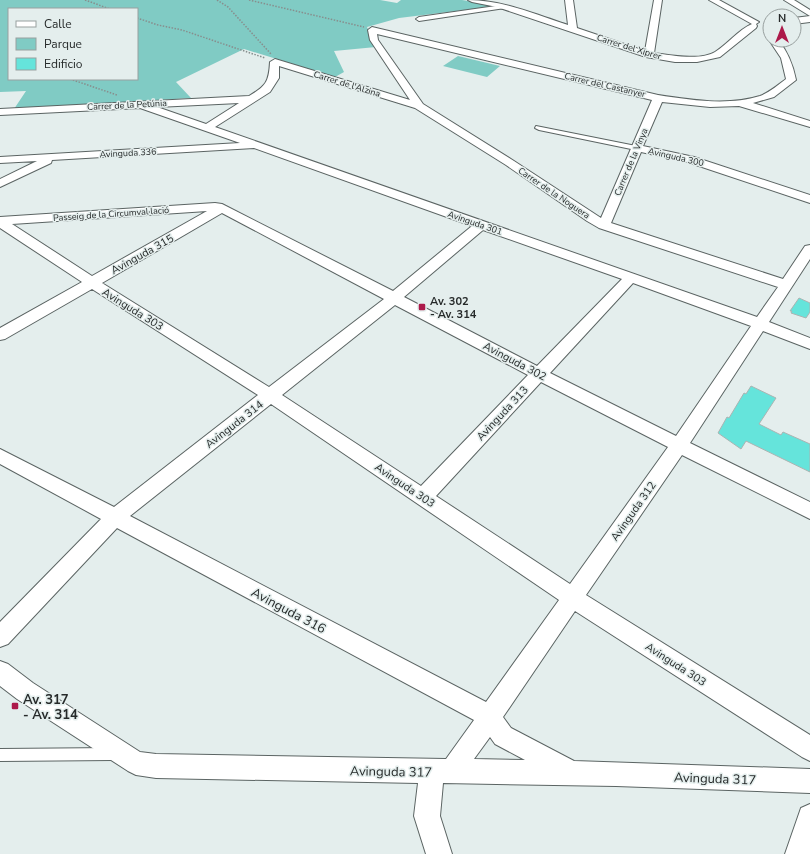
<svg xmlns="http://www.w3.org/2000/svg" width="810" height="854" viewBox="0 0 810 854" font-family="'Nunito Sans',sans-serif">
<rect width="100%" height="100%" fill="#e4eeed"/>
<!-- green -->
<path fill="#80cbc4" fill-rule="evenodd" d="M0,0H380L397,3L401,0H462L487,4L489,7L399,18L367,27L376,47L334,51L344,72L335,77L244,49L176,82L191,98L14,109L26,91L0,92ZM9,9H137V79H9Z
M458,56L500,66L487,77L443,66Z"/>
<!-- building -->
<path fill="#65e4db" stroke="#aab4b2" d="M799,298L810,303V312L806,318L791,313L792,311H790Z
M751,386L776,398L759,424L781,435L783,432L810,444V472L746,441L741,449L718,433L727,417L729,418L744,393L746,394Z"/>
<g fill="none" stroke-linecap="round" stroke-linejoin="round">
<!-- service casing -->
<g stroke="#5b6463" stroke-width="2">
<path id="service" d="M113,748L117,750L119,754L117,758L113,760L0,761V749Z"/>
</g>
<!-- pedestrian casing -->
<g stroke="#5b6463" stroke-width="2">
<path id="pedestrian" d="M503,5L506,7L505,8L419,21L416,19L419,17Z
M536,126L636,146L640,148L636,150L539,130L535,128Z"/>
</g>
<!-- minor casing -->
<g stroke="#5b6463" stroke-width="2">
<path id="minor" d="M468,0C503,0 535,14 568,25L565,0H573L577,28L645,51L654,0H662L654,53C670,55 700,61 715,52C728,44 738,30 752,24L709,0H719L759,22L756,24L757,26L756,28L720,57L697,62H675L646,57L497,7L472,2Z
M784,0H794L810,10V22L794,24V18L810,16Z
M372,27L658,95C690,100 728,106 760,96C770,92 778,85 786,79L781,58L769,40L770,38V40H778C788,52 793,65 796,80L774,97L753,103L810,121V127L739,106L710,107L662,102L643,146L694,157L810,195V203L687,162L641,152L611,223L783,279L805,246L810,245V259L769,322L810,338V349L763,331L690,443L810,502V519L682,455L586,595L810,735V761L802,757L575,611L503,717L511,728L574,761L810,769V793L616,786L443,783L440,816L452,854H426L414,816L418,783L156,778L136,775L128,771L17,699L0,686V661L8,664L33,683L140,752L156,754L446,759L474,720L117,528L8,644L0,647V622L101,519L0,464V449L114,507L258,395L92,289L5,339L0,340V328L82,282L0,228V217L215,203L222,204L393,291L472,226L254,148L52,160L51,163L0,187V179L37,161L0,163V157L240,143L140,108L0,115V109L249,96C266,86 269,82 270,62L275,59L410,100L370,40L368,30ZM377,34L652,100L601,218L514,161L423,104L378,40ZM279,66L415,108L506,165L587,221L599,228L778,287L757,317L215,127L270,92L279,78ZM239,103L206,124L157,107ZM207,211L92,276L12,224ZM222,213L384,299L269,387L102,283ZM483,230L622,279L537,366L404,297ZM633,283L751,326L676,436L550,373ZM395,305L528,375L421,486L282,395ZM541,382L668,447L570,584L436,496ZM271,404L559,600L486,702L130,516ZM490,737L495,744L525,760L474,759Z
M810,804V854H785L801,808Z"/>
</g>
<!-- path -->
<path stroke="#878e8d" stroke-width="1.5" stroke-dasharray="1.5 1.5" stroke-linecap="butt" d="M85,0L110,9
M217,0L228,7L271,54
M249,0L364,27
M137,18L158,25L182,30L265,58
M70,79L117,95"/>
<!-- service -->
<use href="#service" fill="#fff" fill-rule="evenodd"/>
<!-- pedestrian -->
<use href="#pedestrian" fill="#fff" fill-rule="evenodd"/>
<!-- minor -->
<use href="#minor" fill="#fff" fill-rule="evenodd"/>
</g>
<!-- markers -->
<g fill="#ac194a" stroke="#e4eeed" stroke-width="1.5">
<rect x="418" y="303" width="8" height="8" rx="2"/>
<rect x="11" y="702" width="8" height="8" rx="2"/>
</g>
<g text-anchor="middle" stroke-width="3" stroke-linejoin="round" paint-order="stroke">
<!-- far-street labels -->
<g font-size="9" fill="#262a2a" stroke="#e4eeed">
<text transform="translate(629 47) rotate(17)" y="3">Carrer del Xiprer</text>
<text transform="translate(347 84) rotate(17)" y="3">Carrer de l'Alzina</text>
<text transform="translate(605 85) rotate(13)" y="3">Carrer del Castanyer</text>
<text transform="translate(127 105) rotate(-3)" y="3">Carrer de la Petúnia</text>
<text transform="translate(128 153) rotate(-3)" y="3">Avinguda 336</text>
<text transform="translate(676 157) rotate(13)" y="3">Avinguda 300</text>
<text transform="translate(631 162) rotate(-67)" y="3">Carrer de la Vinya</text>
<text transform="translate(554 193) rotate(34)" y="3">Carrer de la Noguera</text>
<text transform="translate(111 214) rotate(-4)" y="3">Passeig de la Circumval·lació</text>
<text transform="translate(475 223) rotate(19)" y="3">Avinguda 301</text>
</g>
<!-- street labels -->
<g font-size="11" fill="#262a2a" stroke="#e4eeed">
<text transform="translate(142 254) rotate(-29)" y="4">Avinguda 315</text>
<text transform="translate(133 309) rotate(32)" y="4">Avinguda 303</text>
<text transform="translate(515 361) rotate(28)" y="4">Avinguda 302</text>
<text transform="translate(502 413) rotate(-47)" y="4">Avinguda 313</text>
<text transform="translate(234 424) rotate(-38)" y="4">Avinguda 314</text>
<text transform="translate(405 485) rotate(34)" y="4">Avinguda 303</text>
<text transform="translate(633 511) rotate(-55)" y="4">Avinguda 312</text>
<text transform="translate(676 664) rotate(33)" y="4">Avinguda 303</text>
</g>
<!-- poi labels -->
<g font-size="11" font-weight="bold" fill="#262a2a" stroke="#e4eeed" text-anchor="start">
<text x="430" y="305">Av. 302<tspan x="430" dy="13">- Av. 314</tspan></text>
</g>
<!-- near-street labels -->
<g font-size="13" fill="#262a2a" stroke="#e4eeed">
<text transform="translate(289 610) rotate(28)" y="5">Avinguda 316</text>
<text transform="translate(391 771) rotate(1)" y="5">Avinguda 317</text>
<text transform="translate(715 778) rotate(2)" y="5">Avinguda 317</text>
</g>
<!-- near-poi labels -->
<g font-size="13" font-weight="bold" fill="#262a2a" stroke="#e4eeed" text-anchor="start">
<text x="23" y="704">Av. 317<tspan x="23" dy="15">- Av. 314</tspan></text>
</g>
</g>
<!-- legend -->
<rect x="8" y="8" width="130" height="72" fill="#e4eeed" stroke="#98a09f"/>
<rect x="16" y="21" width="20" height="6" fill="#ffffff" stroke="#98a09f"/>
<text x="44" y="28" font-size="12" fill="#262a2a">Calle</text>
<rect x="16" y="38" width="20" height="12" fill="#80cbc4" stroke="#98a09f"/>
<text x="44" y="48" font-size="12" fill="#262a2a">Parque</text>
<rect x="16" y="58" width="20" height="12" fill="#65e4db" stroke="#98a09f"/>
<text x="44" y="68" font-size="12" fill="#262a2a">Edificio</text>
<!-- north arrow -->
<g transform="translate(782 28)"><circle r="19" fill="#e4eeed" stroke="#98a09f"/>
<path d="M0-3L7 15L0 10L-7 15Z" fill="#ac194a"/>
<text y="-6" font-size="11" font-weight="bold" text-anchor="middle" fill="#262a2a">N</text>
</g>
</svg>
